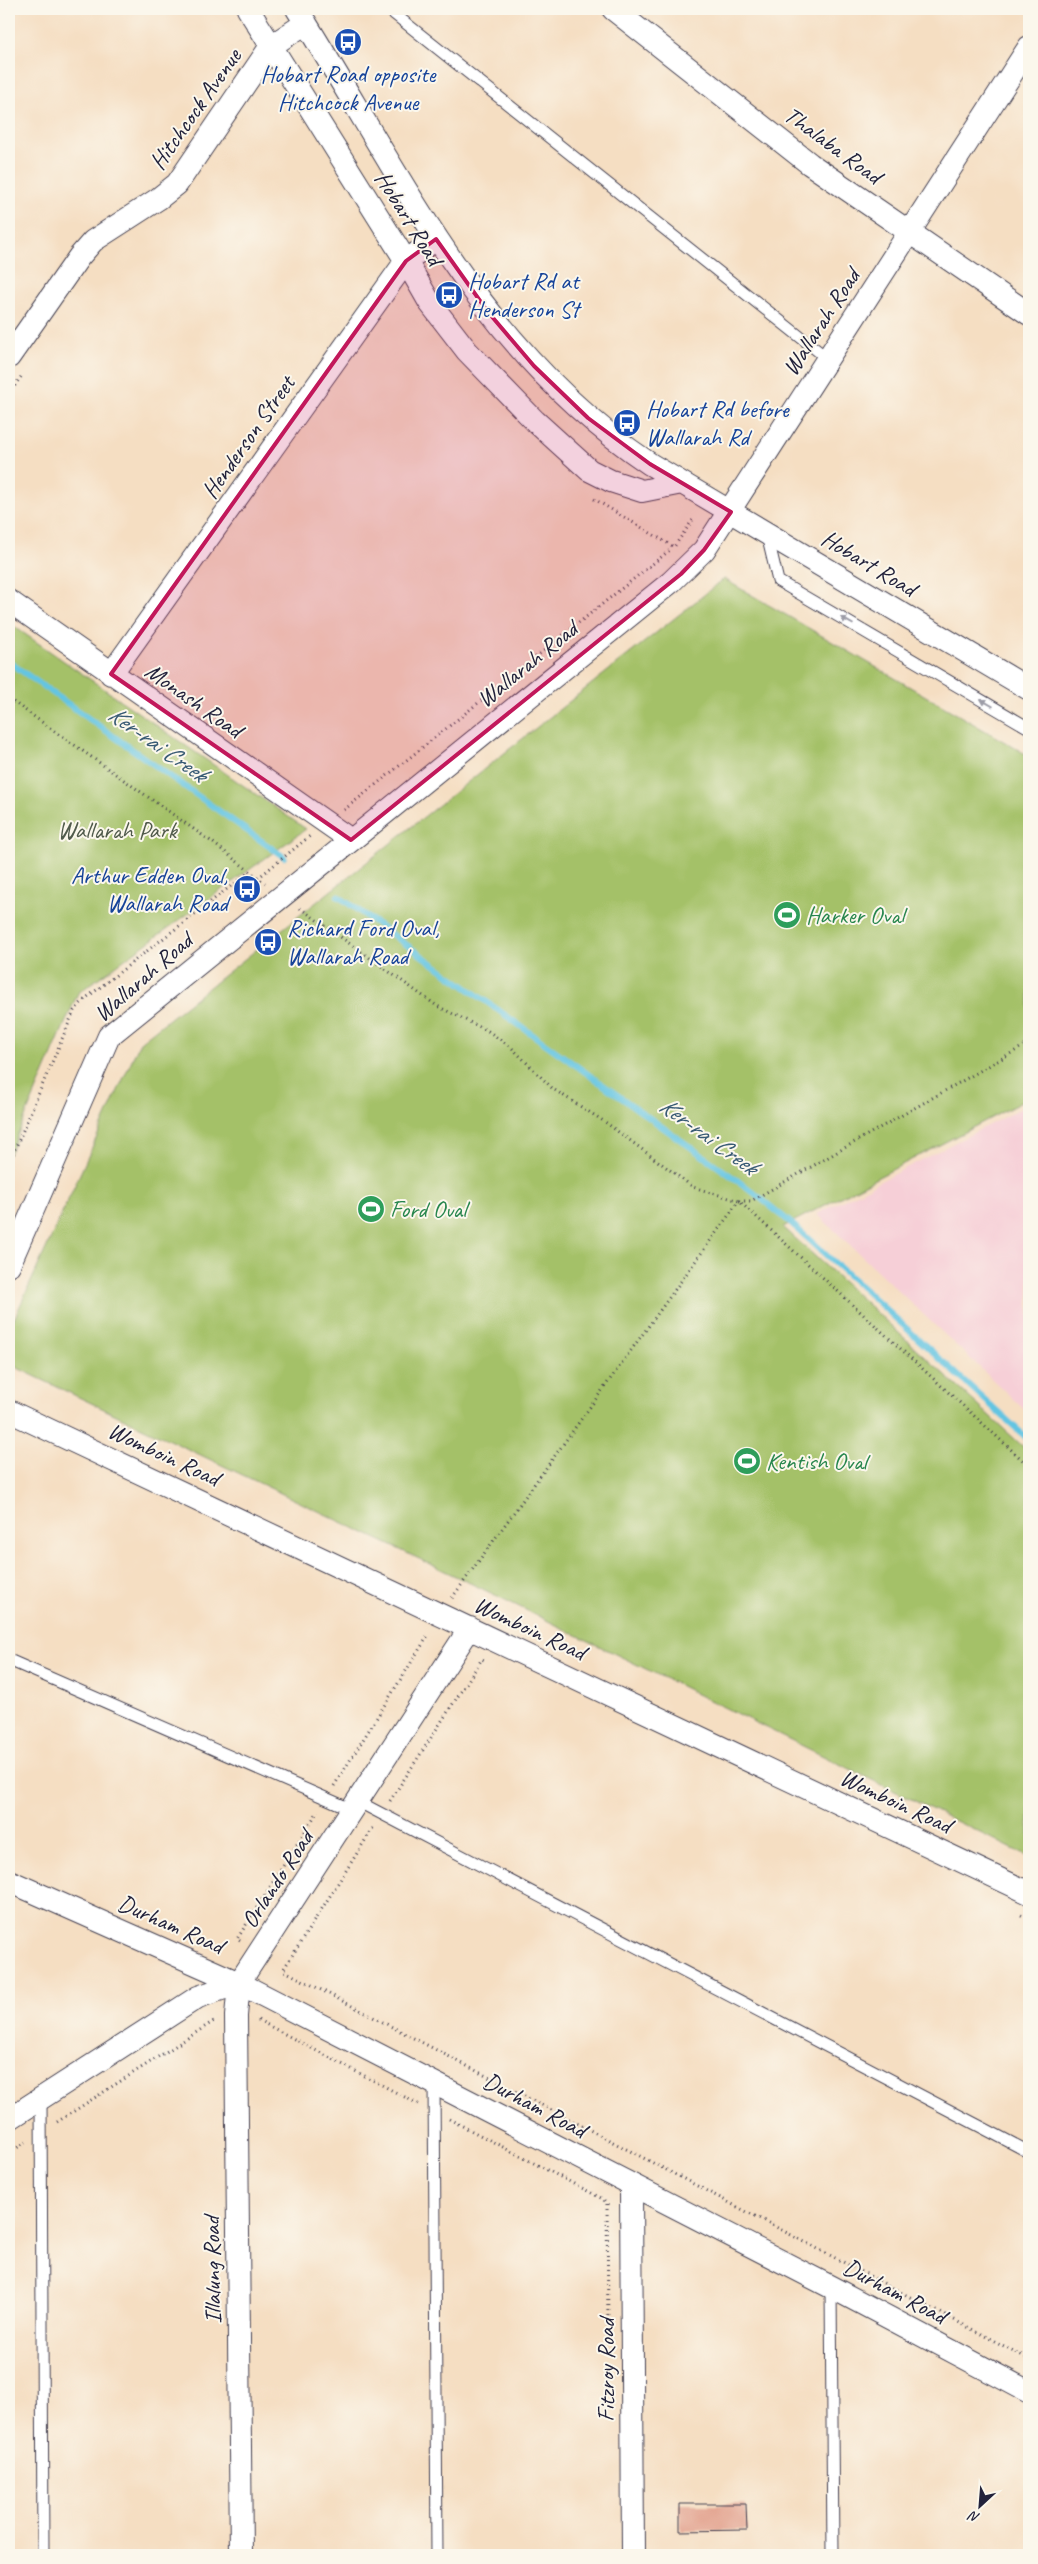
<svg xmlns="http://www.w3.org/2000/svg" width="1038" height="2564" viewBox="0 0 1038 2564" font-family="Caveat,sans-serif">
<rect width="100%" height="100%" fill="#fbf7ec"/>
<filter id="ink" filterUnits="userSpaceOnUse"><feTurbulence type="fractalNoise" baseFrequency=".02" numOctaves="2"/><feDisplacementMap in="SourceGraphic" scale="10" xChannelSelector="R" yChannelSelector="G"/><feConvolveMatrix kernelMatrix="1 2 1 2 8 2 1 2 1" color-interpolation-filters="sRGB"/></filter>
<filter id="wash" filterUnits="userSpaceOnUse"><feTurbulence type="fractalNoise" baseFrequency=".0096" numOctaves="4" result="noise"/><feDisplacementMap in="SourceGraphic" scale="20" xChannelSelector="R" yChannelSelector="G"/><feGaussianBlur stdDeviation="1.12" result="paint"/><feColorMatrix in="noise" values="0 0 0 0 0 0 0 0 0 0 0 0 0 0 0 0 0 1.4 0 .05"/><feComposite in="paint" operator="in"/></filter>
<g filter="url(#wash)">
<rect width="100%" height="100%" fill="#f5dec2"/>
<!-- built -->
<path fill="#f6cfd7" d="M1029,1104V1414L817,1214Z"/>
<!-- green -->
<path fill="#a4c168" stroke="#637252" d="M724,579L1029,756V1098L783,1227L1029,1452V1857L491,1593L9,1364V1330L140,1042Z
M9,623L306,829L78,993L9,1155Z"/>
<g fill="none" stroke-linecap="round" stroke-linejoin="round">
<!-- stream -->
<path stroke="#64c5e2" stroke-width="6" d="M9,662L284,857
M338,896L748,1188L791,1223L1029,1440"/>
</g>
<g id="blocks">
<!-- building -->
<path fill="#e2a08c" d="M680,2504H746L747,2530L680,2531Z"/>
</g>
</g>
<g filter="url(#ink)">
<use href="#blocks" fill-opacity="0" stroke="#423e4f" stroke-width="1"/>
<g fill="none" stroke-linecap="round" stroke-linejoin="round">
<!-- service casing -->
<g stroke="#423e4f" stroke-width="13">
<path id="service" d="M388,9L828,359
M767,535L778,581L1029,728
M9,1660L353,1810
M359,1802L1029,2152
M434,2082L437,2555
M41,2098L43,2555
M831,2287L833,2555"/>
</g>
<!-- minor casing -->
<g stroke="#423e4f" stroke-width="24">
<path id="minor" d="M248,9L406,261L430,303L467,351L535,421L589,470L611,481L642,491L682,483
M297,9C402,176 480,350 650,464L1029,689
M613,9L810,164L1029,314
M9,357L79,257L93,241L158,199L177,184L271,46L306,23
M9,601L351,840
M111,674L406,261L436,239
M9,1265L109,1036L671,582L704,550L1029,47
M9,1411L1029,1893
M9,1881L239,1983L831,2287L1029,2392
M239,1983L236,2016L241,2555
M9,2119L198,1997L239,1983L470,1628
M631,2185L633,2555"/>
</g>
<!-- path -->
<path stroke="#423e4f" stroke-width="3" stroke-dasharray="1 4" stroke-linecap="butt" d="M9,394L23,374
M594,499L674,547L694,518
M9,699L212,842L265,883
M344,810L670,550
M258,878L310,836
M300,908L437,1006L488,1031L512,1048L553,1089L605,1122L693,1187L739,1201L1029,1466
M9,1163L74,1011L85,999L249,872
M452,1598L739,1201H751L1029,1043
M334,1786L429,1634
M390,1801L482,1659L484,1660
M373,1828L283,1970L1029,2359
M1021,1915L1029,1919
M240,1941L237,1939L318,1811
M258,2020L418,2104
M449,2119L603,2199L607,2204L608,2325
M57,2122L214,2021
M9,2153L26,2142"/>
<!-- service -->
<use href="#service" stroke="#fff" stroke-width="11"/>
<!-- minor -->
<use href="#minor" stroke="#fff" stroke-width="22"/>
</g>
<!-- one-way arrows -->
<defs><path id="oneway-solid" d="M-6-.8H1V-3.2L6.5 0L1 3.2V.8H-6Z" transform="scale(1.25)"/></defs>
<g fill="#9c9ca7">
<use href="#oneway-solid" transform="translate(847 621) rotate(-150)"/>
<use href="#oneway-solid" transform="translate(987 703) rotate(-150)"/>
</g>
</g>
<!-- marked area -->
<path fill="#c2185b" fill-opacity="0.2" stroke="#c2185b" stroke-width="4" stroke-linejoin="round" d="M436,239L488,312L534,366L588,418L650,464L731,512L704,550L681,574L351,840L111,674L406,261Z"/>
<!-- icons -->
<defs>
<g id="bus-disc" transform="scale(1.4375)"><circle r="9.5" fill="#1a4fb4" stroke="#fbf7ec"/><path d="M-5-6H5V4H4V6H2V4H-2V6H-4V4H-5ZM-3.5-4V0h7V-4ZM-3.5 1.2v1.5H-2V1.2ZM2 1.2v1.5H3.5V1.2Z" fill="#fff"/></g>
<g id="stadium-disc" transform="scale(1.4375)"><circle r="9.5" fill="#2e9e5b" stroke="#fbf7ec"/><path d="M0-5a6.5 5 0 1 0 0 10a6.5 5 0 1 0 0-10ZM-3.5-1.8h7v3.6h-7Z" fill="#fff"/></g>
</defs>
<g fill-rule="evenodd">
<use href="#bus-disc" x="348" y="42"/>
<use href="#bus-disc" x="449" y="295"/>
<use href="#bus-disc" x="627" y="423"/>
<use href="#bus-disc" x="247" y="889"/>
<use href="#stadium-disc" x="787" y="915"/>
<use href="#bus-disc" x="268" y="942"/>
<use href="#stadium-disc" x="371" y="1209"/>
<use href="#stadium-disc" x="747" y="1461"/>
</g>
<g text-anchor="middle" stroke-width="4" stroke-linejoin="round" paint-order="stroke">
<!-- transit labels -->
<g font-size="24" fill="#164399" stroke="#fbf7ec" text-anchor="start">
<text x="348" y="82" text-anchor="middle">Hobart Road opposite<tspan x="348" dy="28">Hitchcock Avenue</tspan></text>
<text x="468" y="289">Hobart Rd at<tspan x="468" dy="28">Henderson St</tspan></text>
<text x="646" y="417">Hobart Rd before<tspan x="646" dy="28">Wallarah Rd</tspan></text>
<text x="228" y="883" text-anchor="end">Arthur Edden Oval,<tspan x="228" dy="28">Wallarah Road</tspan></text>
<text x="287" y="936">Richard Ford Oval,<tspan x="287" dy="28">Wallarah Road</tspan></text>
</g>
<!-- street labels -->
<g font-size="24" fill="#22223b" stroke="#fbf7ec">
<text transform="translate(195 109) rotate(-55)" y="8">Hitchcock Avenue</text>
<text transform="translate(833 145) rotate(36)" y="8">Thalaba Road</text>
<text transform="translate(409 218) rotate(58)" y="8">Hobart Road</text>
<text transform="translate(821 322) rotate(-57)" y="8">Wallarah Road</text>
<text transform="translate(248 437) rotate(-55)" y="8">Henderson Street</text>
<text transform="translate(869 563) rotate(31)" y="8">Hobart Road</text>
<text transform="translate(527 664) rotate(-39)" y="8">Wallarah Road</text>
<text transform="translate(194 700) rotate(35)" y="8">Monash Road</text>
<text transform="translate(143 977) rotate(-41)" y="8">Wallarah Road</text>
<text transform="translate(164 1454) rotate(25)" y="8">Womboin Road</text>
<text transform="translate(530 1628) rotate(25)" y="8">Womboin Road</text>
<text transform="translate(896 1801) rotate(25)" y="8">Womboin Road</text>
<text transform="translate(277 1879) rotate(-57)" y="8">Orlando Road</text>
<text transform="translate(171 1924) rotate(24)" y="8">Durham Road</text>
<text transform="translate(535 2105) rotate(28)" y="8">Durham Road</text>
<text transform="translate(212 2270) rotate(-91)" y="8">Illalung Road</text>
<text transform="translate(895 2291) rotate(28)" y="8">Durham Road</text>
<text transform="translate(606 2370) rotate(-90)" y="8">Fitzroy Road</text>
</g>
<!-- park labels -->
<g font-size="24" fill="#505a4b" stroke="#fbf7ec">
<text x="117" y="838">Wallarah Park</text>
</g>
<!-- leisure labels -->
<g font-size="24" fill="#27864d" stroke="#fbf7ec" text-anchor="start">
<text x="806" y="923">Harker Oval</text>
<text x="390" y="1217">Ford Oval</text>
<text x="766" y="1469">Kentish Oval</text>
</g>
<!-- water labels -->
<g font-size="25" font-style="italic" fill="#395b75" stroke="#fbf7ec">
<text transform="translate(158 743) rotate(35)" y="9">Ker-rai Creek</text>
<text transform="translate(709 1135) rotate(36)" y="9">Ker-rai Creek</text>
</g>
</g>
<!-- margin -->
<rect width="1038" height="2564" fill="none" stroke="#fbf7ec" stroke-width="30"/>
<!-- north arrow -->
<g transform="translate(980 2506) rotate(206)" stroke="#fbf7ec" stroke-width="4" paint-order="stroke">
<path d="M0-4L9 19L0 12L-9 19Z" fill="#22223b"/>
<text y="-8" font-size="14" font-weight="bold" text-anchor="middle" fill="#22223b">N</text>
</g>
</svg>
